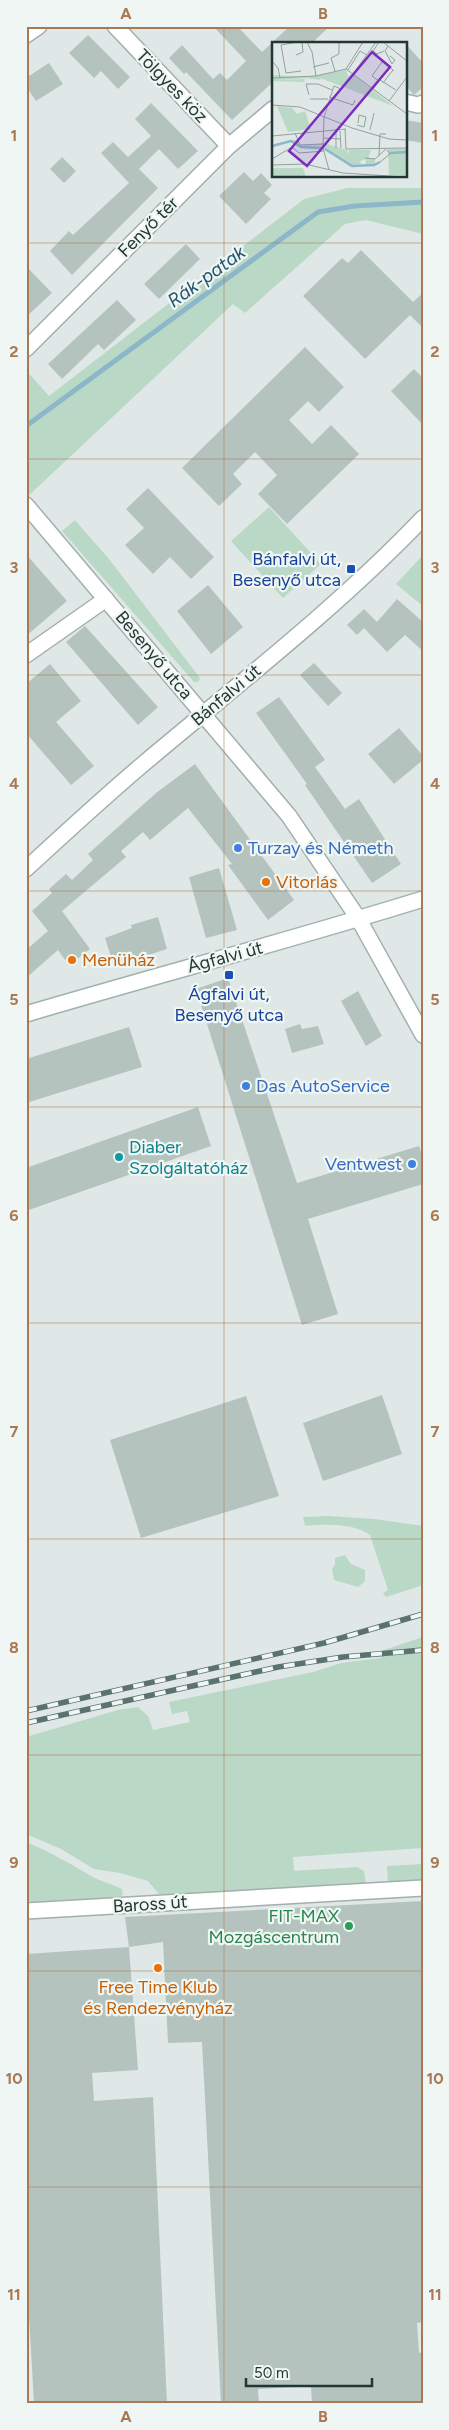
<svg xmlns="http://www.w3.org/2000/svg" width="449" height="2430" viewBox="0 0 449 2430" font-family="Figtree,sans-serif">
<rect width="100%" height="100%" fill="#dfe8e6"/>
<!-- green -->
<path fill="#bad8c6" d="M347,188H423V234L366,220L345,224L245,313L233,304L26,498V370L49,396L304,199Z
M269,507L321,564L283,598L231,541Z
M75,520L109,559L200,678L198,682H194L62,531Z
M423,555V606L396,584Z
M328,1516L375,1519L423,1526V1585L386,1597L383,1593L388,1590L370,1535C354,1523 324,1524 305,1526L303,1517Z
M345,1555L351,1564L365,1570V1581L358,1587L334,1580L332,1569L335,1565V1558Z
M423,1637V1848L293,1857L294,1871L357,1867L364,1871L366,1884L171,1896L159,1894L148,1881L120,1873L94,1869L61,1849L26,1834V1737L118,1710L138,1707L148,1716L153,1730L190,1722L187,1711L172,1714L169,1702L313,1672L341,1663L381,1658V1651Z
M26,1842C50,1852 71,1864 93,1877C102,1882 112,1884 122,1889L123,1895L114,1899L26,1903Z
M423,1864V1881L388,1884L387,1866Z"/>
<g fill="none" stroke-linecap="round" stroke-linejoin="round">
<!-- stream -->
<path stroke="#8cb7c9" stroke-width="5" d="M26,426L318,212L355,206L423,202"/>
</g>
<!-- building -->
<path fill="#b5c3bf" d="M213,26H237L262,52L290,26H330L311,44H273V82L232,120L186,72L184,74L169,58L182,45L213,79L220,73L227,80L246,61Z
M88,35L130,77L118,89L101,71L94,78L69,53Z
M405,43L423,63V87L414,95L405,85Z
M49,63L63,84L36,101L26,86V78Z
M151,103L198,151L178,169L159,149L139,169L158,188L72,275L50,251L69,231L73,235L129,183L101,153L113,142L128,157L151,136L135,119Z
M405,120L423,123V143L405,140Z
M62,157L76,171L64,183L50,169Z
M244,172L253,181L261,173L272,185L264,193L271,199L246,224L219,196Z
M186,244L200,259L159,299L144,284Z
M361,250L413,302L423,293V328L410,315L365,359L303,296L342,258L348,263Z
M26,266L52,293L26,317Z
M117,300L136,320L104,350L98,344L62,379L48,364Z
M305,347L344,387L319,412L308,401L289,420L312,444L331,425L359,454L287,524L258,494L277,475L255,452L233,474L242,484L219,506L182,468Z
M414,369L423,378V425L391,391Z
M148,488L214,557L191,579L170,557L153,574L125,545L144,528L126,509Z
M26,554L67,601L26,636Z
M208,585L243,627L211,654L177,611Z
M397,599L423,622V651L405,635L387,652L364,628L357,635L347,625L364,609L377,622Z
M85,626L158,707L138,725L66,642Z
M314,663L342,693L328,706L300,675Z
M50,664L81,701L56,722L94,766L71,785L26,733V684Z
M279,697L325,760L315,767L345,809L359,799L401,864L372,883L305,785L307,784L256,713Z
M399,728L423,756V760L394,784L368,754Z
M195,764L294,900L268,920L228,865L232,864L188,808L150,840L143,832L121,851L126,857L62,911L90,949L72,963L68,958L65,960L58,950L26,978V950L48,931L32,911L52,893L49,889L66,874L72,880L93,860L88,854L156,793Z
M219,868L237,930L206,938L189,877Z
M158,917L167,949L114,966L105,938L132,928L131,925Z
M228,978L297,1183L419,1146L423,1158V1184L308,1219L338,1314L302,1325L196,989Z
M358,991L382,1036L366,1046L341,1001Z
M300,1024L302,1029L318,1026L324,1044L292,1053L285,1029Z
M129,1027L142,1067L26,1103V1059Z
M198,1107L211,1146L26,1211V1168Z
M382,1395L402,1454L323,1481L303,1423Z
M246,1396L279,1496L141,1538L110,1440Z
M423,1901V2322L417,2323L419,2353L423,2352V2404H312L311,2386L258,2389L259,2404H221L202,2042L168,2043L163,1942L129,1947L125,1917Z
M129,1947L138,2070L92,2073L94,2101L153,2097L167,2404H34L26,2261V1954Z"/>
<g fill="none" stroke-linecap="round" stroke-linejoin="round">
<!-- minor casing -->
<g stroke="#a3afad" stroke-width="18">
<path id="minor" d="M115,26L229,146
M26,35L39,26
M405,102L418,105L423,103
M26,349L229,146L273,109
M26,505L289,816L358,918L423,1035
M26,655L106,599
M26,1911L423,1888"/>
</g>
<!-- tertiary casing -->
<g stroke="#a3afad" stroke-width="18">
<path id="tertiary" d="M26,869C64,834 102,799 142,765C237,685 337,608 423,518"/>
</g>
<!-- secondary casing -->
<g stroke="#9fb3af" stroke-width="18">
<path id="secondary" d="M26,1014C158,975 291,940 423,899"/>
</g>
<!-- minor -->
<use href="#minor" stroke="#fff" stroke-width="15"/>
<!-- tertiary -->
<use href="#tertiary" stroke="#fff" stroke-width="15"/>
<!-- secondary -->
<use href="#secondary" stroke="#fff" stroke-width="15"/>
<!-- rail casing -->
<g stroke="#5c7270" stroke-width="5.5">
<path id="rail" d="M26,1711L324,1643L423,1614
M26,1723L278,1667L343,1657L423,1650"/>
</g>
<!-- rail -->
<use href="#rail" stroke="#eff6f3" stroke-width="4" stroke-dasharray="11" stroke-linecap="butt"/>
</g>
<!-- grid -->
<path fill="none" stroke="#a97854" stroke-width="1" stroke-opacity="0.55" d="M224,26V2404M26,243H423M26,459H423M26,675H423M26,891H423M26,1107H423M26,1323H423M26,1539H423M26,1755H423M26,1971H423M26,2187H423"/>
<!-- markers -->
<g fill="#1a4fb4" stroke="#eff6f3" stroke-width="2">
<rect x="346" y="564" width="10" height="10" rx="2.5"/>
<rect x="224" y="970" width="10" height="10" rx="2.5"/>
</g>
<g fill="#3f7fe0" stroke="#eff6f3" stroke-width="2">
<circle cx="238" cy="848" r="5"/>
<circle cx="246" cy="1086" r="5"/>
<circle cx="412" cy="1164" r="5"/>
</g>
<g fill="#e8710a" stroke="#eff6f3" stroke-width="2">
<circle cx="266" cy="882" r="5"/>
<circle cx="72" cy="960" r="5"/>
<circle cx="158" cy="1968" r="5"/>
</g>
<circle fill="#0f9aa8" stroke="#eff6f3" stroke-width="2" cx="119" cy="1157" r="5"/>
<circle fill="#2e9e5b" stroke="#eff6f3" stroke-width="2" cx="349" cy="1926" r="5"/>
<g text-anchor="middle" stroke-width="4.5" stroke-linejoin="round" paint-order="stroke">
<!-- street labels -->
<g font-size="18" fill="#223734" stroke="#eff6f3">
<text transform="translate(172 86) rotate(46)" y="6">Tölgyes köz</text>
<text transform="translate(148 227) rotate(-45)" y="6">Fenyő tér</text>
<text transform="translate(154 655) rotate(50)" y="6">Besenyő utca</text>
<text transform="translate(226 695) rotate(-40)" y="6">Bánfalvi út</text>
<text transform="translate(225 957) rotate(-15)" y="6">Ágfalvi út</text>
<text transform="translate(150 1904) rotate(-4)" y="6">Baross út</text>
</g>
<!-- transit labels -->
<g font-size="18" fill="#164399" stroke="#eff6f3" text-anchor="end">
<text x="341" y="565">Bánfalvi út,<tspan x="341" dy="21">Besenyő utca</tspan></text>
<text x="229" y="1000" text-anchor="middle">Ágfalvi út,<tspan x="229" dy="21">Besenyő utca</tspan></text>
</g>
<!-- shop labels -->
<g font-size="18" fill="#366cbe" stroke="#eff6f3" text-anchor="start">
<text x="248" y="854">Turzay és Németh</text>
<text x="256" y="1092">Das AutoService</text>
<text x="402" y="1170" text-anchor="end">Ventwest</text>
</g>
<!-- food labels -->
<g font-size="18" fill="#c56008" stroke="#eff6f3" text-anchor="start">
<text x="276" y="888">Vitorlás</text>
<text x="82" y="966">Menüház</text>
<text x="158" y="1993" text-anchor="middle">Free Time Klub<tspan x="158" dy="21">és Rendezvényház</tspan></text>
</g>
<!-- culture labels -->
<g font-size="18" fill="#0d838f" stroke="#eff6f3" text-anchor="start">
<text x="129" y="1153">Diaber<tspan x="129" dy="21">Szolgáltatóház</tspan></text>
</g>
<!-- leisure labels -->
<g font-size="18" fill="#27864d" stroke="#eff6f3" text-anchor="end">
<text x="339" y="1922">FIT-MAX<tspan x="339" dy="21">Mozgáscentrum</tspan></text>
</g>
<!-- water labels -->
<g font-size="19" font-style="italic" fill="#23556c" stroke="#eff6f3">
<text transform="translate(206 276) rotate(-36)" y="7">Rák-patak</text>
</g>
</g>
<!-- overview -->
<g transform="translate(272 42)">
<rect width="135" height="135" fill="#dfe8e6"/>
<path d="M74,28L76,34L81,32L121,64L48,36L49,38L33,36L6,38L33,37L32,40L0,39V33L34,35ZM5,64L20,66L25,72L33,69L39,87L16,90ZM17,98H24L28,103L52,101L75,108L76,113L77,108H99L96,117H103V124L94,123V117L88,119L89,122L78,123L54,108L29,106L19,99L3,104ZM116,107H135V133H117ZM0,126H31L34,135H0Z" fill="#bad8c6"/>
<path fill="none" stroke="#8cb7c9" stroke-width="2.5" d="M0,104L19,99L29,105L49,106M53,107L80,124L102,123L108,120M118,111L135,110"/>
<path fill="none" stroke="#93a19f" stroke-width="1" d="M25,0L9,3L14,31L29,29M35,0L40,10L44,34M107,0L101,9L105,12L112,9M111,0L135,19M116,4L113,9L120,22L123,18L118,14M24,13L31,10L30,0M108,16L122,29M0,19L6,26L8,36M41,25L57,21M74,27L135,72M74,27L91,0M76,28L88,9L95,13M63,29L59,16L67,12V0M81,32L104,0M0,36L44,34L74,27M108,38L124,48M107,39L100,34L110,20M111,41L121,28M101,47L118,25M37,53L34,42H46L60,48M57,55L81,63L83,58M38,57H56M117,59L135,35M0,63L28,65L80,86L117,97L135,98M85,83L92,85L94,75L87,73L86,81M73,87L74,107L135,106M64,88V106M98,88L102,71M68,89L69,106M23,91L28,103L51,102M0,94L74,87M51,96L69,97M107,114L108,92H114M93,116L103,117L114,107M0,117L20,105L27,111L52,109M108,120L118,112L115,108M0,123L33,122L71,131L132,135M57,128L51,106L52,75L62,44L69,47"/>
<path fill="#7b2cbf" fill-opacity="0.15" stroke="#7b2cbf" stroke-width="2.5" d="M100,10L118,25L35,124L17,109Z"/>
<rect width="135" height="135" fill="none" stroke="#223734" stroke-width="2.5"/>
</g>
<!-- border -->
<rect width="449" height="2430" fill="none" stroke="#eff6f3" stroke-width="55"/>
<!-- scale -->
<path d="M246 2378v8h126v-8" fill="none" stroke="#223734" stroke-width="2.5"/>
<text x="254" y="2378" font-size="15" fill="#223734" stroke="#eff6f3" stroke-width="4" paint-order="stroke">50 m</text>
<rect x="28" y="28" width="394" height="2374" fill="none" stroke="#a97854" stroke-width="2"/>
<g font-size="16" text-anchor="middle" font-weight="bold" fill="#a97854">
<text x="126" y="19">A</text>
<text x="323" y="19">B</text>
<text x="14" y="141">1</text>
<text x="435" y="141">1</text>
<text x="14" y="357">2</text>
<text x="435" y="357">2</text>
<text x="14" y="573">3</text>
<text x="435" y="573">3</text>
<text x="14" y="789">4</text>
<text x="435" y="789">4</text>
<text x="14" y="1005">5</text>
<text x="435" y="1005">5</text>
<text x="14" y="1221">6</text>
<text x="435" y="1221">6</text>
<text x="14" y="1437">7</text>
<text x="435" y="1437">7</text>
<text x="14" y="1653">8</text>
<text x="435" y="1653">8</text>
<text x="14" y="1868">9</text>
<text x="435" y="1868">9</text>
<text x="14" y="2084">10</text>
<text x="435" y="2084">10</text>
<text x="14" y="2300">11</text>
<text x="435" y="2300">11</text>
<text x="126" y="2422">A</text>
<text x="323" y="2422">B</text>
</g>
</svg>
